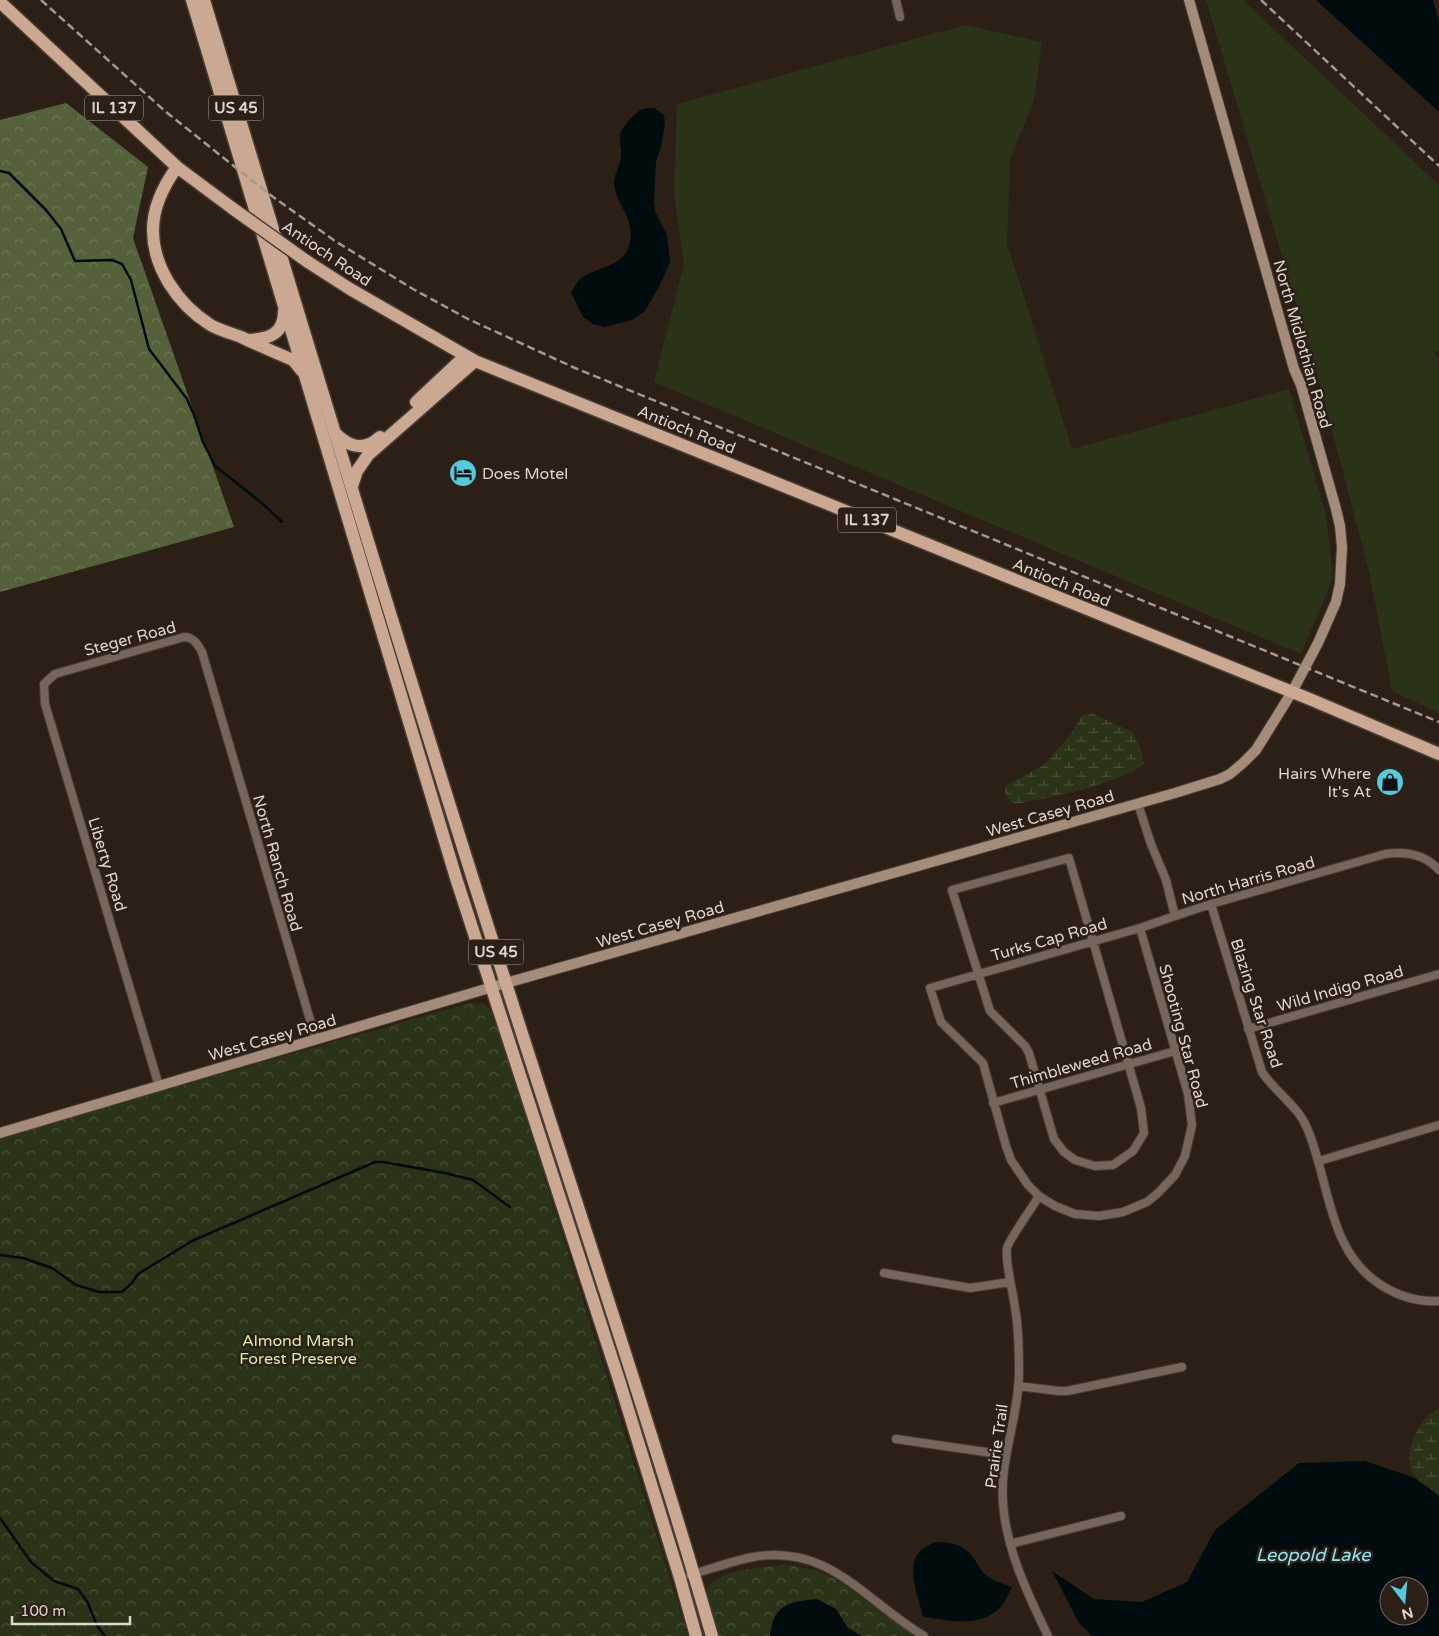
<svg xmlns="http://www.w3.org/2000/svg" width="1439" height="1636" viewBox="0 0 1439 1636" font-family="'Varela Round',sans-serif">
<defs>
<pattern id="forest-crowns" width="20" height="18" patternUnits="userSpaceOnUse" patternTransform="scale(1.25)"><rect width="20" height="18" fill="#55613b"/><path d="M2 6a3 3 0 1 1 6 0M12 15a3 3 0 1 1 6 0" fill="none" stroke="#6d7756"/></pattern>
<pattern id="wetland-marsh" width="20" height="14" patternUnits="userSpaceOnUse" patternTransform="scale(1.25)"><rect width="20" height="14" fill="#2a3317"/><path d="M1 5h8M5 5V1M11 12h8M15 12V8" fill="none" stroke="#485038"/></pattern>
<pattern id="park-crowns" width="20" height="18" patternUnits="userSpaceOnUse" patternTransform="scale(1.25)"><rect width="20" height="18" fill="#2a3317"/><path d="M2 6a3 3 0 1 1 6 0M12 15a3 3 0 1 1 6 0" fill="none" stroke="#485038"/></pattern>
</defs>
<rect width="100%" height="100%" fill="#2c2016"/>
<!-- green -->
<path fill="#2a3317" d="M1206,0H1243L1439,185V351L1433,352L1439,358V713L1392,691L1369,571L1318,377Z
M966,25L1042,42L1034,100L1010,160L1007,243L1072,449L1289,389L1326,515L1333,578L1301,654L654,382L684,264L674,193L677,104Z"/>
<!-- forest -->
<path fill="url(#forest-crowns)" d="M66,103L148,167L133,238L234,527L0,592V120Z"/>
<!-- wetland -->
<path fill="url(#wetland-marsh)" d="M1091,713L1133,732L1140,748L1144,763C1131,781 1040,800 1016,804C1006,801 1005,795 1005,786L1044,765L1072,733L1081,716Z
M1439,1408V1496C1433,1488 1420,1485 1415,1477C1400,1456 1418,1419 1439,1408Z"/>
<!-- park -->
<path fill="url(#park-crowns)" d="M470,1003L484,1004L493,1013L688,1636H0V1137Z
M792,1565L821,1572L845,1584L914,1636H718C715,1624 705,1603 707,1591C712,1569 774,1565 792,1565Z"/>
<!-- water -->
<path fill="#000c0e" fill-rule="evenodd" d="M1316,0H1433L1439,21V112Z
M654,108L664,115L665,124L661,147L656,161L654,202L655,211L667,235L670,262L660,285L645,311L632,320L605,327L593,324L583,317L571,293C574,288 576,283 579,280C593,267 623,268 629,246C637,219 616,206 614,184C614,174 619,167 621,158C622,150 619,142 620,135C622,127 635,112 643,109C645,108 651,108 654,108Z
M1365,1461L1415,1478L1439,1496V1636H1092L1079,1623L1052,1571L1094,1599L1142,1602L1187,1582L1215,1530L1299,1463ZM1389,1586H1419V1616H1389Z
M934,1542C949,1542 962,1543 973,1557C976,1561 978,1566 981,1570C989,1580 1000,1583 1012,1587C1008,1594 1005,1603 1000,1608C978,1629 949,1620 923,1617C919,1598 905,1568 920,1551C923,1548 930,1545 934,1542Z
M817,1599L836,1609L848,1628L862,1636H770C774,1603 789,1602 817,1599Z"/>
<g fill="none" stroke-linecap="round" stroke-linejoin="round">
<!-- stream -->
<path stroke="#000c0e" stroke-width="2.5" d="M0,171L9,173L46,210L61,229L75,261L112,260L122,264L131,280L149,349L187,399L194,415L203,442L215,466L263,504L282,522
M0,1255L23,1258L52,1268L76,1285L99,1292H122L132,1283L138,1274L192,1241L375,1162H383L445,1173L473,1180L510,1207
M0,1518L31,1562L54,1581L78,1589L88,1603L97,1626L105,1636"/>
<!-- minor casing -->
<g stroke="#483d34" stroke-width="10">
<path id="minor" d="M896,0L900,17
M1138,804L1151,844L1166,880L1175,916L1211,904L1385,854C1405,851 1425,854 1439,870
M1069,858L1141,1108L1144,1133L1133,1151L1113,1165L1095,1166L1075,1160L1064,1152L1054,1139L1029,1053L1025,1046L990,1011L952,890Z
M1211,904L1262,1072C1275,1092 1298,1106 1307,1128C1330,1181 1327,1251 1381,1285C1398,1296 1419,1302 1439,1301
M1140,928L1188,1094L1192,1125L1185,1156L1175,1175L1158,1193L1147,1202L1123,1212L1099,1216L1075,1214L1055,1206L1039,1196L1028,1185L1011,1160L1006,1146L983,1063L941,1022L930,988L1140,928L1175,916
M1248,1029L1439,974
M159,1086L45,704L44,684L55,674L184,637C194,637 198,645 202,652L316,1040
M993,1103L1175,1051
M1319,1161L1439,1125
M1039,1196C1034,1205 1008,1241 1007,1248C1005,1265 1013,1290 1015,1308C1019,1329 1019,1351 1019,1372C1019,1405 1008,1438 1004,1470C996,1528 1023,1585 1048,1636
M884,1273L970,1288L1010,1282
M1018,1386L1059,1391H1067L1182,1367
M896,1439L1006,1455
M1010,1544L1121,1516
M690,1575C711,1569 732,1561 753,1557C829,1543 866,1602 924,1636"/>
</g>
<!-- secondary casing -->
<g stroke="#483d34" stroke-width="12">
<path id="secondary" d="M0,1133L506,983L1175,793L1220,779L1230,774L1243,763L1256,750L1292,692L1318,643L1336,602L1340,584L1342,547L1340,526L1336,509L1301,385L1294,369L1189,0"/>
</g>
<!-- primary casing -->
<g stroke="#483d34" stroke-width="15">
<path id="primary" d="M192,0L456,878L620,1383L680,1578L696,1636
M204,0C297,310 391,621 489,930C563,1165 643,1399 712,1636
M0,2L177,167L232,208
M177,167C164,185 153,207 153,230C153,268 178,304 209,324C218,330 231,333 241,337C258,345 276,353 293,360L302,371
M308,262L350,289L475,361L1312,700L1439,754
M249,340C269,339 284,334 284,311
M416,402L465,356
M335,433C349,447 364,452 380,437
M352,486L357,471L368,455L475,361"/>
</g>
<!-- minor -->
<use href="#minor" stroke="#76655b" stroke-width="8"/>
<!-- secondary -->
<use href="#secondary" stroke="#a58b7a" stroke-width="10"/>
<!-- primary -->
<use href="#primary" stroke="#caa892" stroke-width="12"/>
<!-- rail -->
<path stroke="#a39992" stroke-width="2.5" stroke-dasharray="8 4" stroke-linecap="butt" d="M41,0L166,112L269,194L335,241L413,289L468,319L575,368L1439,722
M1261,0L1439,166"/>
<!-- primary-bridge casing -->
<g stroke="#483d34" stroke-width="15" stroke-linecap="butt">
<path id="primary-bridge" d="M232,208L308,262"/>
</g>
<!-- primary-bridge -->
<use href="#primary-bridge" stroke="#caa892" stroke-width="12"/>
</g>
<!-- icons -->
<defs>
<g id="hotel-disc" transform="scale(1.4375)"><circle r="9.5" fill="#54cade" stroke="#2c2016"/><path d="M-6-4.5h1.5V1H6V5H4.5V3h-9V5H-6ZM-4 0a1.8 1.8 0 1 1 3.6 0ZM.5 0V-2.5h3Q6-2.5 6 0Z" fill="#111"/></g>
<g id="shop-disc" transform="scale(1.4375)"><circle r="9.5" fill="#54cade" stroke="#2c2016"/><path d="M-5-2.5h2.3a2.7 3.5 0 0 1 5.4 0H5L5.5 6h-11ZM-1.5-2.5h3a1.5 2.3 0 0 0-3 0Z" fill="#111"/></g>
</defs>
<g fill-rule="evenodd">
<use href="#hotel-disc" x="463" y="473"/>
<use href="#shop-disc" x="1390" y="782"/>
</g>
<g text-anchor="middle" stroke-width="5" stroke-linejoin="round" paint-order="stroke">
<!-- shield labels -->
<g fill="#2c2016" stroke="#a99f98" stroke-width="1">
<rect x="85" y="95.5" width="58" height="25" rx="4"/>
<rect x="208.5" y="95.5" width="55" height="25" rx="4"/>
<rect x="838" y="507.5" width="58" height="25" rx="4"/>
<rect x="468.5" y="939.5" width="55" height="25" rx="4"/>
</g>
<g font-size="15" font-weight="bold" fill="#ded5cf">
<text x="114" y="113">IL 137</text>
<text x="236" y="113">US 45</text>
<text x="867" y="525">IL 137</text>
<text x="496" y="957">US 45</text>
</g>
<!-- street labels -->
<g font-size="16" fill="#ded5cf" stroke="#2c2016">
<text transform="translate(327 253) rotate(34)" y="6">Antioch Road</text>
<text transform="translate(1303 344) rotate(74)" y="6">North Midlothian Road</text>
<text transform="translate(687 429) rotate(22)" y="6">Antioch Road</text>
<text transform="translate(1062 582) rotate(22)" y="6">Antioch Road</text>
<text transform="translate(130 638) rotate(-15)" y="6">Steger Road</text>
<text transform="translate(1050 813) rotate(-16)" y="6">West Casey Road</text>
<text transform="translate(278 863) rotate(74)" y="6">North Ranch Road</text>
<text transform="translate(108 864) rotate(73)" y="6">Liberty Road</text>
<text transform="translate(1248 880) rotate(-16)" y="6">North Harris Road</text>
<text transform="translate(660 924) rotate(-16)" y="6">West Casey Road</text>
<text transform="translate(1049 939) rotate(-16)" y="6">Turks Cap Road</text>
<text transform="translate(1340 988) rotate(-16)" y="6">Wild Indigo Road</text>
<text transform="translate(1257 1003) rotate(72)" y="6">Blazing Star Road</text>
<text transform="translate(1184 1036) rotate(75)" y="6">Shooting Star Road</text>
<text transform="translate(272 1037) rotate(-16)" y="6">West Casey Road</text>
<text transform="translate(1081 1063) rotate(-16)" y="6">Thimbleweed Road</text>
<text transform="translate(996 1446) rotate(-82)" y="6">Prairie Trail</text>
</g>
<!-- poi labels -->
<g font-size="16" fill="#ded5cf" stroke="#2c2016" text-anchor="start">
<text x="482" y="479">Does Motel</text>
<text x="1371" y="779" text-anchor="end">Hairs Where<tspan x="1371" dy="18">It's At</tspan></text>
</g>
<!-- park labels -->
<g font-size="16" fill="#d7ecaa" stroke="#2c2016">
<text x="298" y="1346">Almond Marsh<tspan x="298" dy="18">Forest Preserve</tspan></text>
</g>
<!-- water labels -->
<g font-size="18" font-style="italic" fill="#8be6f3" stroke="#2c2016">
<text x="1313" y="1561">Leopold Lake</text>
</g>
</g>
<!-- north arrow -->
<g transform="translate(1404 1601) rotate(164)"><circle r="24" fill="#2c2016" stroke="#736860"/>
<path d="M0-4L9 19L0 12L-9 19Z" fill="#54cade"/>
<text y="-8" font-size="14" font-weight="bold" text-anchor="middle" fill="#ded5cf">N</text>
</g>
<!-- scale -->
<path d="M12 1616v8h118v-8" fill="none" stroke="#ded5cf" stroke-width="2.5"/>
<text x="20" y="1616" font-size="15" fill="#ded5cf" stroke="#2c2016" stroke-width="4" paint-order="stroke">100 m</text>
</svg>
